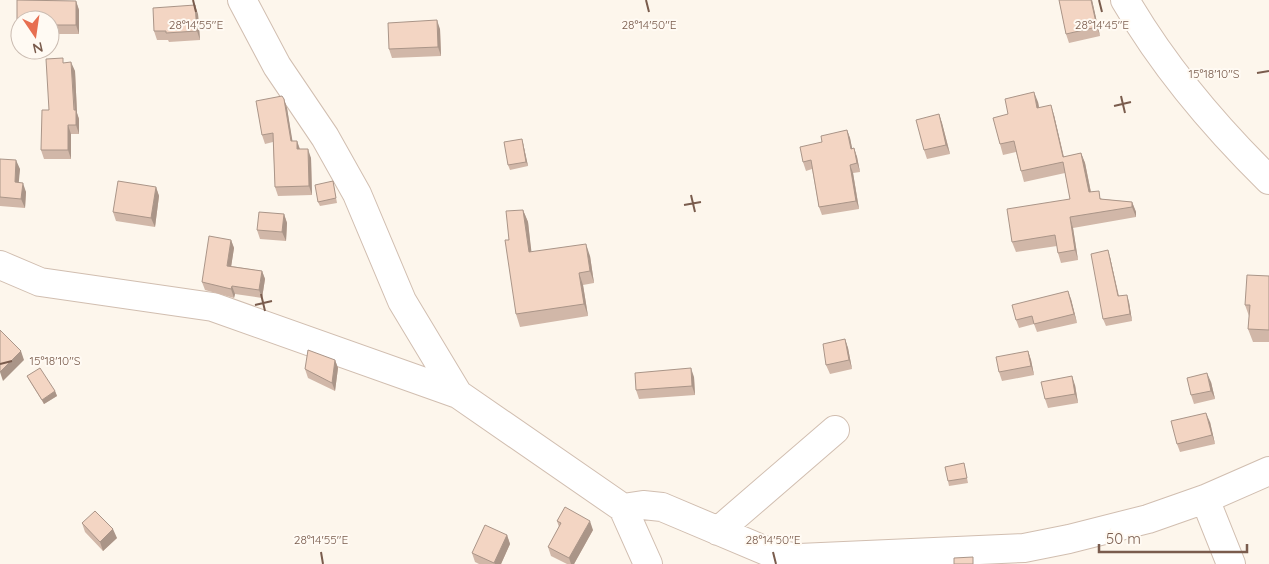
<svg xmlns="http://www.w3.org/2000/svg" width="1269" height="564" viewBox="0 0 1269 564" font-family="Quicksand,sans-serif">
<rect width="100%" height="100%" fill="#fdf6ec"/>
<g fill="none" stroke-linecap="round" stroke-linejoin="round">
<!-- minor casing -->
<g stroke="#d1beb0" stroke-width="30">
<path id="minor" d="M242,0L277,66L325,137L357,194L402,301L458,394
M1125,0C1164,67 1214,126 1269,180
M0,265L40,282L213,307L458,394L623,508L648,564
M1205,499L1231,564
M623,508L643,505L662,507L771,553L799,558L1024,548L1069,539L1148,519L1205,499L1269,471
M718,531L835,430"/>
</g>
<!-- minor -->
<use href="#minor" stroke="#fff" stroke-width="28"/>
</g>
<!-- wall -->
<path fill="#d1b7a8" d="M17,0L76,1L79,10V34H50V20H20V46L17,37Z
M1059,0H1092L1100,36L1069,43L1066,34Z
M198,14L200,40L169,42L168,40H157L154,31Z
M440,29L441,56L392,58L389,49Z
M65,63L75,71L77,113L79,119V134H71V159H44L41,150L49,110Z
M284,99L287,108L292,141H297L300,149L311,158L312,195L278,196L275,187L273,142L265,144L262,135Z
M1038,102L1039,108L1054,115L1064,157L1081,153L1085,163L1091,192L1102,199L1132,202L1136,212V217L1073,228L1078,260L1061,263L1058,253L1057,246L1016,252L1012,242L1070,199L1065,173L1024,182L1021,171L1016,152L1003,155L1000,144L1008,114Z
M939,114L942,123L950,154L927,159L924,150Z
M847,130L850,138L852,149L854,148L857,157L860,172L853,173L859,209L822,215L819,207L812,169L806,171L803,162L822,142Z
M523,143L528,166L510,170L508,165Z
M0,159L20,169L18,182L26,192L25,208L0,206Z
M333,181L337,203L320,206L318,202Z
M156,187L159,196L155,227L116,221L113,212Z
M523,210L528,222L531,252L590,256L594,283L583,285L588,316L520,327L516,314L509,240Z
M284,214L287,223L286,241L260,239L257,230Z
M231,240L234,248L231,266L262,271L265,279L262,298L235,294L234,298L205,290L202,282Z
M1110,257L1119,296L1129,302L1132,321L1106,326L1103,319Z
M1269,276V342H1253L1248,329L1249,316L1245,305Z
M1071,299L1077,323L1037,332L1034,324L1019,328L1016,320Z
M845,339L848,348L852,369L830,374L826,365Z
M1028,351L1031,360L1034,375L1002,381L999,372Z
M335,360L338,368L335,391L308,378L305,369Z
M27,376L55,391L57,396L44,404L29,380Z
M694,377L695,395L639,399L636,390Z
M1211,382L1215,399L1194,404L1191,395Z
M1075,385L1078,403L1048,408L1045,399Z
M1210,422L1215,444L1180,452L1177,444Z
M964,463L968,483L949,486L948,481Z
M557,521L593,530L574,564H567L551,556L548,547L559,527Z
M82,523L117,538L103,551L85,532Z
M507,535L510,544L501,564H479L475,562L472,553Z"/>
<!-- shaded-wall -->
<path fill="#aa9588" d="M1091,0H1092L1100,36L1097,27Z
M76,1L79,10V34L76,25Z
M195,5L198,14L200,40L197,31Z
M437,20L440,29L441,56L438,47Z
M71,62L75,71L77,113L79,119V134L76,125Z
M1034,92L1038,102L1041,118L1037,108Z
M284,99L287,108L294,150L291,141Z
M1051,105L1054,115L1066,167L1063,157Z
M939,114L942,123L950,154L946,145Z
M68,125L71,134V159L68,150Z
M847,130L850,138L854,157L851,149Z
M522,139L523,143L528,166L526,162Z
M297,141L300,150L297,149Z
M854,148L857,157L860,172L857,163Z
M308,149L311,158L312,195L309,186Z
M1081,153L1085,163L1093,203L1089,192Z
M16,160L20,169L18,191L15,182Z
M850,165L853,173L859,209L856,201Z
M23,183L26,192L25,208L21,199Z
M156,187L159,196L155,227L151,218Z
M1132,202L1136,212V217L1132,207Z
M523,210L528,222L533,265L529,252Z
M284,214L287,223L286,241L282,232Z
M1070,217L1073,228L1078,260L1075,250Z
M231,240L234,248L230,274L227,266Z
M586,244L590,256L594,283L590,271Z
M1108,250L1110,257L1120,303L1118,296Z
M262,271L265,279L262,298L259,290Z
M579,273L583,285L588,316L584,304Z
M232,286L235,294L234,298L231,289Z
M1068,291L1071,299L1077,323L1074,314Z
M1127,295L1129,302L1132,321L1130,314Z
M845,339L848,348L852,369L849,360Z
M21,351L24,360L3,381L0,372Z
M1028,351L1031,360L1034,375L1031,366Z
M335,360L338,368L335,391L332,383Z
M691,368L694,377L695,395L692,386Z
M1207,373L1211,382L1215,399L1211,391Z
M1072,376L1075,385L1078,403L1075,394Z
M55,391L57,396L44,404L42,400Z
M1206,413L1210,422L1215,444L1212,435Z
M590,521L593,530L574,564H571L569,558Z
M113,529L117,538L103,551L100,542Z
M507,535L510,544L501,564H495L494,563Z"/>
<!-- building -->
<path fill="#f3d5c3" stroke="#aa9588" d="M17,0L76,1V25H50V20H20V37H17Z
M1059,0H1091L1097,27L1066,34Z
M195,5L197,31L166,33V31H154L153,8Z
M437,20L438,47L389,49L388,23Z
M63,58V63L71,62L74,110H76V125H68V150H41L42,110H49L46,59Z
M1034,92L1037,108L1051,105L1063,157L1081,153L1089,192L1099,191L1100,199L1132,202V207L1070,217L1075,250L1058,253L1055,235L1012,242L1007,209L1070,199L1063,162L1021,171L1014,141L1000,144L993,118L1008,114L1005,99Z
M282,96L284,99L291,141H297V149H308L309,186L275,187L273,133L262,135L256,101Z
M939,114L946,145L924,150L916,120Z
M847,130L851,149L854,148L857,163L850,165L856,201L819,207L811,160L803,162L800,147L822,142L821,136Z
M522,139L526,162L508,165L504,142Z
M0,159L16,160L15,182L23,183L21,199L0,197Z
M118,181L156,187L151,218L113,212Z
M333,181L336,198L318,202L315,185Z
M523,210L529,252L586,244L590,271L579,273L584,304L516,314L505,240H509L506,211Z
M259,212L284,214L282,232L257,230Z
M209,236L231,240L227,266L262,271L259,290L232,286L231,289L202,282Z
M1108,250L1118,296L1127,295L1130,314L1103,319L1091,254Z
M1247,275L1269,276V330L1248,329L1250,305H1245Z
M1068,291L1074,314L1034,324L1032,316L1016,320L1012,305Z
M0,330L21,351L0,372Z
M845,339L849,360L826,365L823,344Z
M308,350L335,360L332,383L305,369Z
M1028,351L1031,366L999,372L996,357Z
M40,368L55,391L42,400L27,376Z
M691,368L692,386L636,390L635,373Z
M1207,373L1211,391L1191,395L1187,378Z
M1072,376L1075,394L1045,399L1041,382Z
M1206,413L1212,435L1177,444L1171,421Z
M964,463L967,478L948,481L945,467Z
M565,507L590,521L569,558L548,547L561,523L557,521Z
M95,511L113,529L100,542L82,523Z
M485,525L507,535L494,563L472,553Z
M973,557V564H954V558Z"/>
<!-- ticks -->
<path fill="none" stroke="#7a5c4d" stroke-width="2" d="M193,0L196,12M646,0L649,12M1099,0L1102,12M1257,73L1269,71M1121,96L1125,113M1114,106L1131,102M691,195L695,212M684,205L701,202M261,294L265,311M255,305L272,301M0,364L12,361M321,552L323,564M773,552L776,564"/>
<g font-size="12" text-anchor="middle" fill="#7a5c4d" stroke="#fffaf3" stroke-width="4" stroke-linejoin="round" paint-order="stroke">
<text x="196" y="29">28°14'55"E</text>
<text x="649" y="29">28°14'50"E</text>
<text x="1102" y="29">28°14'45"E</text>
<text x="1214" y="78">15°18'10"S</text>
<text x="55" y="365">15°18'10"S</text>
<text x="321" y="544">28°14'55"E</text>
<text x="773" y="544">28°14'50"E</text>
</g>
<!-- north arrow -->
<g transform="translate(35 35) rotate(167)"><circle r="24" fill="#fffaf3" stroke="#cabbb1"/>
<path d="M0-4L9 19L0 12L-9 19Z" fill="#e76f51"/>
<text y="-8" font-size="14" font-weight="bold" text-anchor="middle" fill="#7a5c4d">N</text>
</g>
<!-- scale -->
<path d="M1099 544v8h148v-8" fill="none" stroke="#7a5c4d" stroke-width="2.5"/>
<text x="1106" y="544" font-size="15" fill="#7a5c4d" stroke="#fffaf3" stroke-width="4" paint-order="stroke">50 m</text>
</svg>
